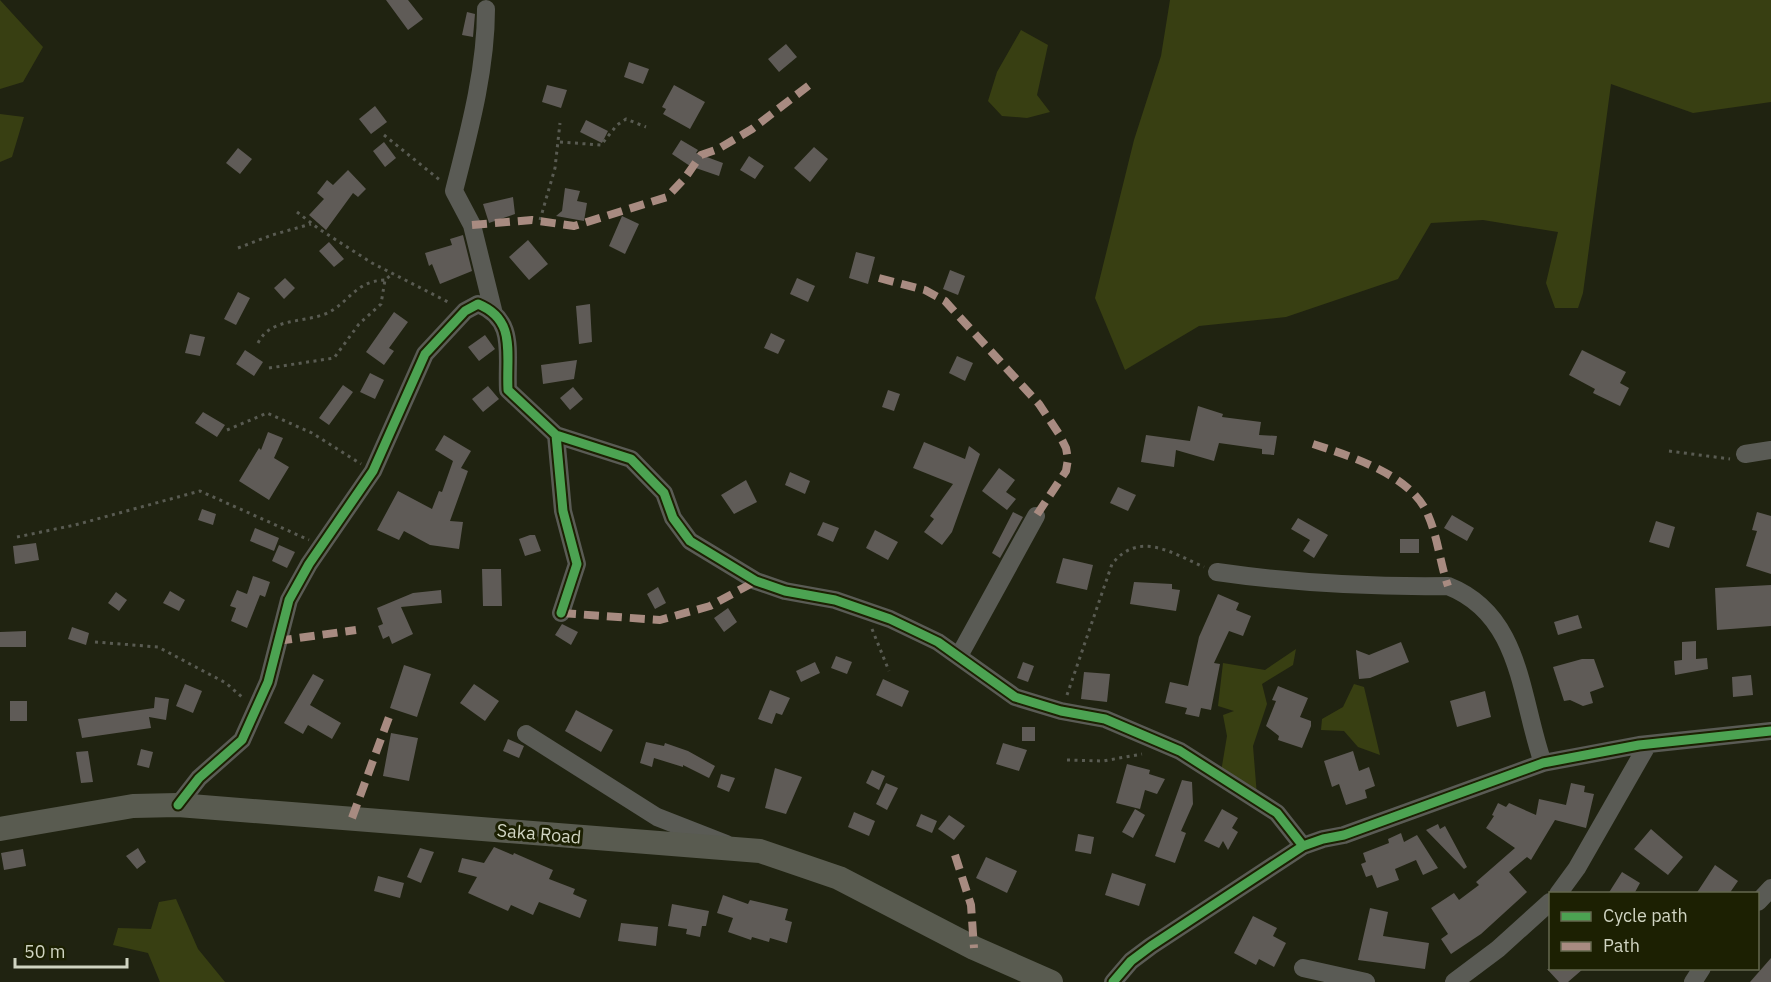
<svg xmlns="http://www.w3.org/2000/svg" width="1771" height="982" viewBox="0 0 1771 982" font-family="'IBM Plex Sans',sans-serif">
<rect width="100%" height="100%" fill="#202311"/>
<!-- green -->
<path fill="#383f12" d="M0,0L43,47L23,82L0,89Z
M1170,0H1771V102L1693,113L1611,84L1583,293L1578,308H1555L1546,283L1558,232L1483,220L1431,223L1398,279L1286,317L1199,326L1125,370L1095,298L1134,140L1161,56Z
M1021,30L1048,45L1037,95L1050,112L1027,118L1002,116L988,101L997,72Z
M0,114L24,117L12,157L0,162Z
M1296,649L1293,665L1262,684L1267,704L1253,746L1257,796L1221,772L1227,736L1223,715L1234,711L1218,706L1223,663L1265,670Z
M1354,684L1364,687L1380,755L1358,747L1344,731L1321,730L1322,719L1343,707Z
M176,899L198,949L225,982H160L148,953L113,945L118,928L151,929L159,902Z"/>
<!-- building -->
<path fill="#5f5b57" d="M386,0H408L423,19L408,30Z
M467,12L475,14L473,37L462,35Z
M786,44L797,57L779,72L768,59Z
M629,62L649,69L643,84L624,77Z
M547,85L567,90L561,108L542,102Z
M674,85L705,102L690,129L663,114L666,109L662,107Z
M375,106L387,122L371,134L359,119Z
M586,120L608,131L602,143L580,132Z
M681,140L698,150L696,153L723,163L719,176L690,166L672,154Z
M384,142L396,158L385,167L373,151Z
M814,147L828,159L810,182L794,168Z
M238,148L252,159L240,174L226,163Z
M749,156L764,166L755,179L740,170Z
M348,170L366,189L358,197L353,193L326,230L309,215L324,199L317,193L327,180L333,185Z
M565,188L580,191L577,201L587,203L584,221L556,216L562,211Z
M513,197L515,214L489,223L483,204Z
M622,216L639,224L625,254L609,246Z
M463,235L472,271L440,284L432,264L429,266L425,253L452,245L450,239Z
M528,240L548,264L529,280L509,257Z
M329,242L344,259L334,267L319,251Z
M856,252L875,257L868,284L849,278Z
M950,270L965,276L958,295L943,289Z
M285,278L295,288L284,299L274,288Z
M797,278L815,286L808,302L790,294Z
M238,292L250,298L236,325L224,319Z
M590,304L592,342L579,344L576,306Z
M394,312L408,322L389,348L394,351L384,365L366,352Z
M771,333L785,340L778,354L764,348Z
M190,334L205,337L200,356L185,353Z
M485,335L495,349L479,361L468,347Z
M245,350L263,362L254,376L236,364Z
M1582,350L1626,372L1620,383L1629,388L1620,406L1593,393L1595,389L1569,375Z
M957,356L973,363L965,381L949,373Z
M577,360L574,379L543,384L541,365Z
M370,373L384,380L375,399L360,392Z
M343,385L353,392L329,425L319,418Z
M488,386L499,399L483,412L472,399Z
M573,387L583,399L570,410L560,398Z
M888,390L900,394L894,411L882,407Z
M1198,406L1223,414L1222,417L1261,422L1259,435L1277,436L1274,455L1262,454V449L1219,443L1214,461L1176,450L1174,467L1141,462L1146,435L1190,441Z
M203,412L225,425L217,437L195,423Z
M268,432L283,438L274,458L289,467L269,500L239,481L259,448L261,450Z
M444,435L471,451L461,468L468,471L450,521L463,522L459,549L430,545L404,531L399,540L377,530L398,491L432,509L439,491L442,492L453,461L435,450Z
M924,442L965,459L969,446L980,454L952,532L942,545L924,532L934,519L930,516L953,484L913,468Z
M999,468L1015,480L1006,492L1016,499L1007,510L982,491Z
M790,472L810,481L805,494L785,485Z
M746,480L757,502L734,514L721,495Z
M1118,487L1136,495L1128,511L1110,503Z
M202,509L216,514L213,525L198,520Z
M1013,512L1023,517L1000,558L992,553Z
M1757,512L1771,516V574L1746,566L1757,531L1752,530Z
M1452,515L1474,528L1467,541L1444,528Z
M1298,518L1328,535L1314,558L1303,551L1310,540L1291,529Z
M1656,521L1675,527L1669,548L1649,542Z
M823,522L839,528L833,542L817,535Z
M255,528L279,538L274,551L250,541Z
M875,530L898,542L888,560L866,548Z
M530,535H535L541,551L525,556L519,539Z
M1400,539H1419V553H1400Z
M36,543L39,560L15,564L13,546Z
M279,545L295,552L287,568L272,561Z
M1063,558L1093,565L1087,590L1056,583Z
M482,569H501L502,606H483Z
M253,576L270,582L265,597L260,595L247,628L231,621L236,608L230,606L237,590L247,594Z
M1134,582L1172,584V589L1180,590L1176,611L1130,604Z
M1771,585V626L1717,630L1715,588Z
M658,587L666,603L655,609L647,594Z
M441,590L442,603L401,607L413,634L392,644L389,636L383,639L378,626L383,624L377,608L413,593Z
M170,591L185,600L179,611L163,603Z
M116,592L127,600L119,611L108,603Z
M1218,594L1239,603L1236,610L1251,616L1243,636L1229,631L1214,663L1220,664L1211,710L1201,708L1199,717L1185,714L1187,708L1165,703L1170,682L1188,686L1199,637Z
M728,608L737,622L724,632L714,618Z
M1578,615L1582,628L1558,635L1554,622Z
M562,624L578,632L571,645L555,635Z
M72,627L89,633L86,645L68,639Z
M26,631V647H0V632Z
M1696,641V659L1707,658L1708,669L1675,675L1674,661L1682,660V642Z
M1401,642L1409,662L1370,678L1359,679L1356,650L1369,655Z
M836,656L852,662L847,674L831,668Z
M1582,659H1594L1604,687L1590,692L1593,703L1583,706L1570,700L1564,701L1553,667Z
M815,662L820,673L801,682L796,671Z
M1023,662L1034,666L1028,682L1017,678Z
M404,665L431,674L417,717L390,708Z
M1084,672L1110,674L1107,702L1081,699Z
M313,674L324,680L310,705L341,723L332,739L308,725L303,734L284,723Z
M1751,675L1753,695L1733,697L1732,677Z
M883,679L909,691L902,707L876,695Z
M185,684L202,691L193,713L176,706Z
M474,684L499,701L485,721L460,703Z
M1278,686L1308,698L1300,717L1311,721V726L1302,748L1278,740L1279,736L1266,726L1276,701L1272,700Z
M770,690L790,698L782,715L776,713L772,724L758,719Z
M1485,691L1491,717L1457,727L1450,701Z
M155,697L169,699L166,720L149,717L151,728L82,738L78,719L154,708Z
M10,701H27V721H10Z
M576,710L613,730L601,752L565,731Z
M1022,727H1035V741H1022Z
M391,733L418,738L409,781L383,776Z
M508,739L524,746L519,758L503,751Z
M646,742L664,746L665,743L688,751L715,766L709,778L683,765V767L654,758L652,767L640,763Z
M1003,743L1027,750L1019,771L996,764Z
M141,749L153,752L149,768L137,765Z
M88,751L93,782L81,783L76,752Z
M1353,751L1359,771L1369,767L1375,786L1365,790L1367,798L1346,805L1339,784L1332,787L1324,761Z
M1127,764L1150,770L1149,774L1165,779L1157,794L1145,790L1140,809L1116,803Z
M775,768L802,777L786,814L765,808Z
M872,770L885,776L879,790L866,783Z
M721,774L735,778L729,792L717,787Z
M1182,780L1192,782L1193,804L1181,831L1186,833L1175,863L1155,856Z
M886,783L898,788L887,810L876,804Z
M1571,783L1585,786L1584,792L1594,794L1586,828L1555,820L1531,860L1527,857L1509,872L1527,892L1481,934L1451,954L1441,939L1448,934L1431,908L1454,893L1459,900L1479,885L1476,882L1515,848L1486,828L1494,816L1492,815L1498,803L1506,807L1509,803L1536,815L1539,799L1566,805Z
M1135,809L1145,815L1133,838L1122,832Z
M1222,809L1238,818L1232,828L1238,832L1228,850L1223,841L1219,848L1204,841Z
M854,812L875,821L869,836L848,827Z
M921,814L937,821L932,833L916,826Z
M949,815L965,826L954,840L938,829Z
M1438,824L1440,829L1445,826L1467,867L1464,869L1426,830Z
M1651,829L1683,857L1668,875L1634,849Z
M1401,833L1404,842L1417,835L1438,868L1423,875L1416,860L1395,869L1399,880L1377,888L1372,875L1366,877L1361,864L1366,862L1363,853L1389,843L1388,839Z
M1078,834L1094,837L1091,854L1075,851Z
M494,847L513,855L514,853L553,870L549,879L575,889L573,894L587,900L580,918L539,902L533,915L511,905L508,911L468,893L477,877L458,872L462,858L484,863Z
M138,848L146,862L137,869L126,856Z
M420,848L434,852L421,883L407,877Z
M23,849L26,866L4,870L1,853Z
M986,857L1017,871L1007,893L976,878Z
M1715,865L1738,881L1729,894H1696Z
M1622,872L1640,883L1634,894H1608Z
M1112,873L1146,884L1139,906L1105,895Z
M378,876L404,883L400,898L374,891Z
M723,895L748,904L750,900L788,909L785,920L792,922L787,943L770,938L769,942L752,937L751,940L728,932L733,918L717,913Z
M672,904L709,911L706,926H702L700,937L686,934L687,929L668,926Z
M1370,908L1388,912L1383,936L1429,943L1425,969L1358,960Z
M1253,916L1277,928L1273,936L1286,943L1274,967L1259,959L1256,965L1234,953Z
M621,923L658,927L656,946L618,941Z
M1771,958V982H1750Z
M1547,969H1583L1568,982H1559Z"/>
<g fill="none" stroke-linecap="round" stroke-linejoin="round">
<!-- path -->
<path stroke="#595b52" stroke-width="3" stroke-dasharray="3 4.5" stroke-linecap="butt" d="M384,135L441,181
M560,142L601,145L617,125L626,119L646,127
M297,212L319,229L372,263L450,303
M540,220L555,168L560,123
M238,248L272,235L311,224
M258,343C270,318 302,323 325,314C349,304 354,281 385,280
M269,368L334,358L359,324L381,304L385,280L392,274
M227,430L267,413L312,433L361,464
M1669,451L1730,459
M17,537L75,525L200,491L309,540
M872,629L889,671
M95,642L158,647L226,683L243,698
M1067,695L1112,564C1139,530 1172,553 1204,567
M1067,760L1103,761L1142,754"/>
<!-- minor -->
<path stroke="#5a5b55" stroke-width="18" d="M486,9C486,70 469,132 454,191L472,225L493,310
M556,435L631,459L664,493L673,518L690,541L756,581L785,591L835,600L890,619L938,642L1015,697L1061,711L1105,719L1180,751L1277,813L1303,846
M1745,454L1771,450
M1217,572C1293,583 1371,587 1448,586C1522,615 1520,698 1543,763
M959,656L1036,516
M526,734L657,817L726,844
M178,805L199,778L242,740L268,682L289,600L309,564L373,471L425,354L465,311L478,304C517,320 506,353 508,390L556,435L563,511L577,564L561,613
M1558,894L1577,868L1648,744
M1758,902L1771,888
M1303,968L1366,982
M1113,982L1131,961L1151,946L1303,846L1323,839L1344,835L1543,763L1639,745L1771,731
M1454,982L1498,949L1550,902
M1693,982L1702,968"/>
<!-- major -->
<path stroke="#595b50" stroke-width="24" d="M0,829L133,806L178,805L760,851L839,878L974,948L1051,982"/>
<!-- quiet -->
<path stroke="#a88b81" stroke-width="8" stroke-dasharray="15 8" stroke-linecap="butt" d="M472,225L532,220L574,226L667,197L685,178L701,155L718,149L752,129L812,83
M879,278L925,290L945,301L1039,404L1059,434L1066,448L1068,459L1066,471L1036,516
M1313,444C1350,456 1412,475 1428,515C1438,538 1440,563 1448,586
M561,613L660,620L710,606L756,581
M277,641L356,630
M352,818L389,717
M955,855L971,905L974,948"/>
<!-- cycleway casing -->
<g stroke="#1c2002" stroke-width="13">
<path id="cycleway" d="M556,435L631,459L664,493L673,518L690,541L756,581L785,591L835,600L890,619L938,642L1015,697L1061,711L1105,719L1180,751L1277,813L1303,846
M178,805L199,778L242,740L268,682L289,600L309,564L373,471L425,354L465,311L478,304C517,320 506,353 508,390L556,435L563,511L577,564L561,613
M1113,982L1131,961L1151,946L1303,846L1323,839L1344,835L1543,763L1639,745L1771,731"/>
</g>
<!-- cycleway -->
<use href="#cycleway" stroke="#4ca352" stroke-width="9"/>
</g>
<g text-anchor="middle" stroke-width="6" stroke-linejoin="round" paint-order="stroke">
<!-- street labels -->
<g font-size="18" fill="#d0d4c2" stroke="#1c2002">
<text transform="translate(539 834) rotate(5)" y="6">Saka Road</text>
</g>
</g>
<!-- legend -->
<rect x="1549" y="892" width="210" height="78" fill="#1c2002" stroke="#64684f" stroke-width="1.5"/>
<rect x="1561" y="912" width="30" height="9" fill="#4ca352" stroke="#64684f" stroke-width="1.5"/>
<text x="1603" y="922" font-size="18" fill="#d0d4c2">Cycle path</text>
<rect x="1561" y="942" width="30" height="9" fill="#a88b81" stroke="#64684f" stroke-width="1.5"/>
<text x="1603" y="952" font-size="18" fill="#d0d4c2">Path</text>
<!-- scale -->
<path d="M15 958v9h112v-9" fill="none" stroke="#d0d4c2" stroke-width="3"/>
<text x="24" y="958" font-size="18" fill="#d0d4c2" stroke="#1c2002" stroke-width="4.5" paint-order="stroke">50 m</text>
</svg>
